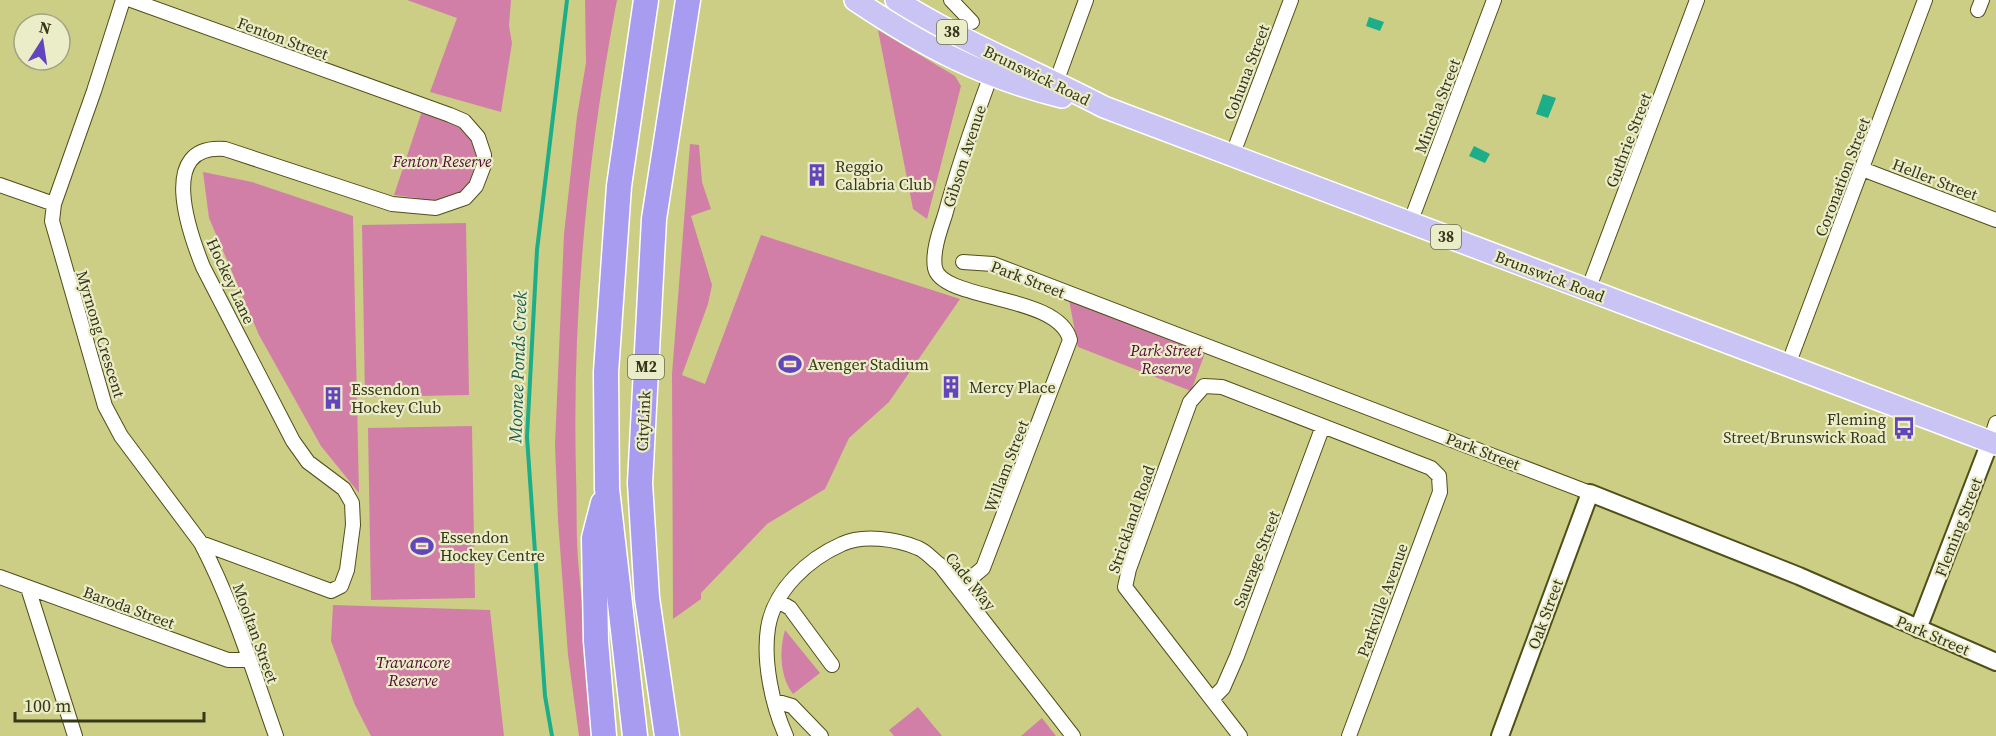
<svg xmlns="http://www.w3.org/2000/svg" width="1996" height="736" viewBox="0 0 1996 736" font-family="'Source Serif 4',serif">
<rect width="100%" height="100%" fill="#ccce85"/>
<!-- green -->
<path fill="#d27fa8" d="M407,0H511L509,26L512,43L501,112L430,92L457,18Z
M585,0H617C587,157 572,314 576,474C577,502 576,532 578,560C583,619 591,678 598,736H579L568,655L558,520L555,445L564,234L577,116L586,63Z
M878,30L955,76L961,86L927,219L913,209Z
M422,111C436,116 453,120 465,129C483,145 482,183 459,194C446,201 432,201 418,202L417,198L394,195Z
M690,144L699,145L702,182L711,209L691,216L712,285L708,304L682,375L705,384L761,235L960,299L889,402L849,438L825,489L767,524L701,593V599L673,619L672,374Z
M203,172L252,182L353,216L359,493L321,446L259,335L209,218Z
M466,223L469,395L365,397L362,225Z
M1069,300L1205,353L1191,391L1078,347Z
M472,426L475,598L371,600L368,428Z
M333,605L490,610L504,736H371L355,705L331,641Z
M785,630L820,673L793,694C780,677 779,651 785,630Z
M918,707L942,736H894L889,730Z
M1042,718L1056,736H1021Z"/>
<!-- water -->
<path fill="#1cae88" d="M1369,17L1384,22L1380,31L1366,26Z
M1543,94L1556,98L1548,118L1536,114Z
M1474,146L1490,154L1485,163L1469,156Z"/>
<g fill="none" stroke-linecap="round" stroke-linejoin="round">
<!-- stream -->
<path stroke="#1cae88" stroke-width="4" d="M552,736L545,696L527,437L537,250L567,0"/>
<!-- minor casing -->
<g stroke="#4f4f18" stroke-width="16">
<path id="minor" d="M123,0L94,91L54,204L52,221L105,406L121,436L201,543C233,604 253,671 276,736
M131,0L450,115L464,121L478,137L484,155V165L476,186L465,198L436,208L392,204L225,149C157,143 189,232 203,267L293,441L308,462L344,489L352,503L353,525L347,570L341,586L331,591L201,543
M951,0L972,22
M1978,10L1982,0
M1054,88L1086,0
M1232,156L1291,0
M1862,169L1996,220
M0,185L54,204
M1410,223L1494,0
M963,262L993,264L1590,493
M1588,290L1697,0
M1788,365L1925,0
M1990,442L1996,423
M0,577L228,660H249
M28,588L75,736
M959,588L983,568L1070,340C1059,294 942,301 935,268C932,252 940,230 945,215C958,167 974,121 991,75
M778,601L790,608L832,665
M1212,699L1223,688L1237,656L1323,426
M775,701L792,706L821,736
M786,736C772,705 763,661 768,628C774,590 808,559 842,544C863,534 897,539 918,548C926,551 933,560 940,565L1073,736
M1240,736L1125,587L1129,569L1190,402L1204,386L1222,387L1431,468L1439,476L1440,492L1349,736"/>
</g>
<!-- tertiary casing -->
<g stroke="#4f4f18" stroke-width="20">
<path id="tertiary" d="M1918,629L1990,442
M1500,736L1590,493L1799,576L1996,662"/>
</g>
<!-- primary casing -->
<g stroke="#fff" stroke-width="24">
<path id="primary" d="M855,0C922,45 983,78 1062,97
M896,0C962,42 1035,71 1104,107L1996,444"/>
</g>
<!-- motorway casing -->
<g stroke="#fff" stroke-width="27">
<path id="motorway" d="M603,503L594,538L596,641L604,736
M635,736L607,489L606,372L619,186L646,0
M667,736L647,598L640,483L654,219L688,0"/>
</g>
<!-- minor -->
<use href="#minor" stroke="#fff" stroke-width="14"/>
<!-- tertiary -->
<use href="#tertiary" stroke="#fff" stroke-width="16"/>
<!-- primary -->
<use href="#primary" stroke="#cac4f5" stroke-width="21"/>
<!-- motorway -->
<use href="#motorway" stroke="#a79cef" stroke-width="24"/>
</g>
<!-- icons -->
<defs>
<g id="building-bare" transform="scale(1.8)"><path d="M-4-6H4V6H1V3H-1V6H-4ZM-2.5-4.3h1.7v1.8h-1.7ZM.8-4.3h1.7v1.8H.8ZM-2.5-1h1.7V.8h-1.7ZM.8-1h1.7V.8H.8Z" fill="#6244bc" stroke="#ebecc8" stroke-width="2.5" paint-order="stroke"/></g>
<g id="stadium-bare" transform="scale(1.8)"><path d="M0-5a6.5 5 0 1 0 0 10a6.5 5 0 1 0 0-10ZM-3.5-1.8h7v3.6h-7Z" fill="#6244bc" stroke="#ebecc8" stroke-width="2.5" paint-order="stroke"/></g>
<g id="bus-bare" transform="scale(1.8)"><path d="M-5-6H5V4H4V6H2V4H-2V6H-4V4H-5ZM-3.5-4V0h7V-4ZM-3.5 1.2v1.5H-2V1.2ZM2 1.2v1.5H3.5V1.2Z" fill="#6244bc" stroke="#ebecc8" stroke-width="2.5" paint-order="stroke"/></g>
</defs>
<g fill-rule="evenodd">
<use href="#building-bare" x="817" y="175"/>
<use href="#stadium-bare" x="790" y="364"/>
<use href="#building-bare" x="951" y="387"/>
<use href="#building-bare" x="333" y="398"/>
<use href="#bus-bare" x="1904" y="428"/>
<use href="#stadium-bare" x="422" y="546"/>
</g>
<g text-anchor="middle" stroke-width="4.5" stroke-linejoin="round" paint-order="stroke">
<!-- shield labels -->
<g fill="#ebecc8" stroke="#6d6d4e" stroke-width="1.5">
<rect x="937" y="20" width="30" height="24" rx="4.5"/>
<rect x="1431" y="225" width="30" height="24" rx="4.5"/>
<rect x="628" y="355" width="36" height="24" rx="4.5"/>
</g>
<g font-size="15" font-weight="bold" fill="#373719">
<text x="952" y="37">38</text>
<text x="1446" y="242">38</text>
<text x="646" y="372">M2</text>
</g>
<!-- street labels -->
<g font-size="16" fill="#373719" stroke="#ebecc8">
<text transform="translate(283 38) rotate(20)" y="6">Fenton Street</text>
<text transform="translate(1246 72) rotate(-69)" y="6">Cohuna Street</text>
<text transform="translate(1037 75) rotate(26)" y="6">Brunswick Road</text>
<text transform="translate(1437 106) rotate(-69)" y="6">Mincha Street</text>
<text transform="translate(1628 140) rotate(-69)" y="6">Guthrie Street</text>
<text transform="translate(964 156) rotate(-72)" y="6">Gibson Avenue</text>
<text transform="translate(1842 177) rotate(-69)" y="6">Coronation Street</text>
<text transform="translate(1935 179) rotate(21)" y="6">Heller Street</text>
<text transform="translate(1550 276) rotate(21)" y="6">Brunswick Road</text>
<text transform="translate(1028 279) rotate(21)" y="6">Park Street</text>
<text transform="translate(231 281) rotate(65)" y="6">Hockey Lane</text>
<text transform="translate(101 334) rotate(73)" y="6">Myrnong Crescent</text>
<text transform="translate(643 421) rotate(-87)" y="6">CityLink</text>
<text transform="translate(1483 451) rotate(21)" y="6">Park Street</text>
<text transform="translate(1006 466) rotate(-69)" y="6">Willam Street</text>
<text transform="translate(1131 519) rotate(-71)" y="6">Strickland Road</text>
<text transform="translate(1958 527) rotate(-69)" y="6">Fleming Street</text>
<text transform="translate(1256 559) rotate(-69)" y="6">Sauvage Street</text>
<text transform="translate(971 581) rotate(51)" y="6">Cade Way</text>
<text transform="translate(1382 600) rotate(-70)" y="6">Parkville Avenue</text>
<text transform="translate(129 607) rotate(20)" y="6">Baroda Street</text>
<text transform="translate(1545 614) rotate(-70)" y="6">Oak Street</text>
<text transform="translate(256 633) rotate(70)" y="6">Mooltan Street</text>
<text transform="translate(1933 635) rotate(23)" y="6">Park Street</text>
</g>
<!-- park labels -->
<g font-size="16" font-style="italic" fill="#520836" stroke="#ebecc8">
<text x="442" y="167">Fenton Reserve</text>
<text x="1166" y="356">Park Street<tspan x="1166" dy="18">Reserve</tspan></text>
<text x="413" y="668">Travancore<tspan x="413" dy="18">Reserve</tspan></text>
</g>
<!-- poi labels -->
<g font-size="16" fill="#373719" stroke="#ebecc8" text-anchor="start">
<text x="835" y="172">Reggio<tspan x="835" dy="18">Calabria Club</tspan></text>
<text x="808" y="370">Avenger Stadium</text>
<text x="969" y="393">Mercy Place</text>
<text x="351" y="395">Essendon<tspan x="351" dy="18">Hockey Club</tspan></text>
<text x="1886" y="425" text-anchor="end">Fleming<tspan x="1886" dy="18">Street/Brunswick Road</tspan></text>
<text x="440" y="543">Essendon<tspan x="440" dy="18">Hockey Centre</tspan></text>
</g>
<!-- water labels -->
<g font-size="18" font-style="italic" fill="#195e4a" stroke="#ebecc8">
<text transform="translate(518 367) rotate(-88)" y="6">Moonee Ponds Creek</text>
</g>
</g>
<!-- north arrow -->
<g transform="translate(42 42) rotate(12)"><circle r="28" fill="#ebecc8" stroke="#a3a482" stroke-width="1.5"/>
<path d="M0-4.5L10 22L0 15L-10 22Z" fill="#6244bc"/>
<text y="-9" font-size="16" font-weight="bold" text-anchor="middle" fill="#373719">N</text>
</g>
<!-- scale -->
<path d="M15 712v9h189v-9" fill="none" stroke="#373719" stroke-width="3"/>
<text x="24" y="712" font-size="18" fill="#373719" stroke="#ebecc8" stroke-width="4.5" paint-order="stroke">100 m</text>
</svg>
